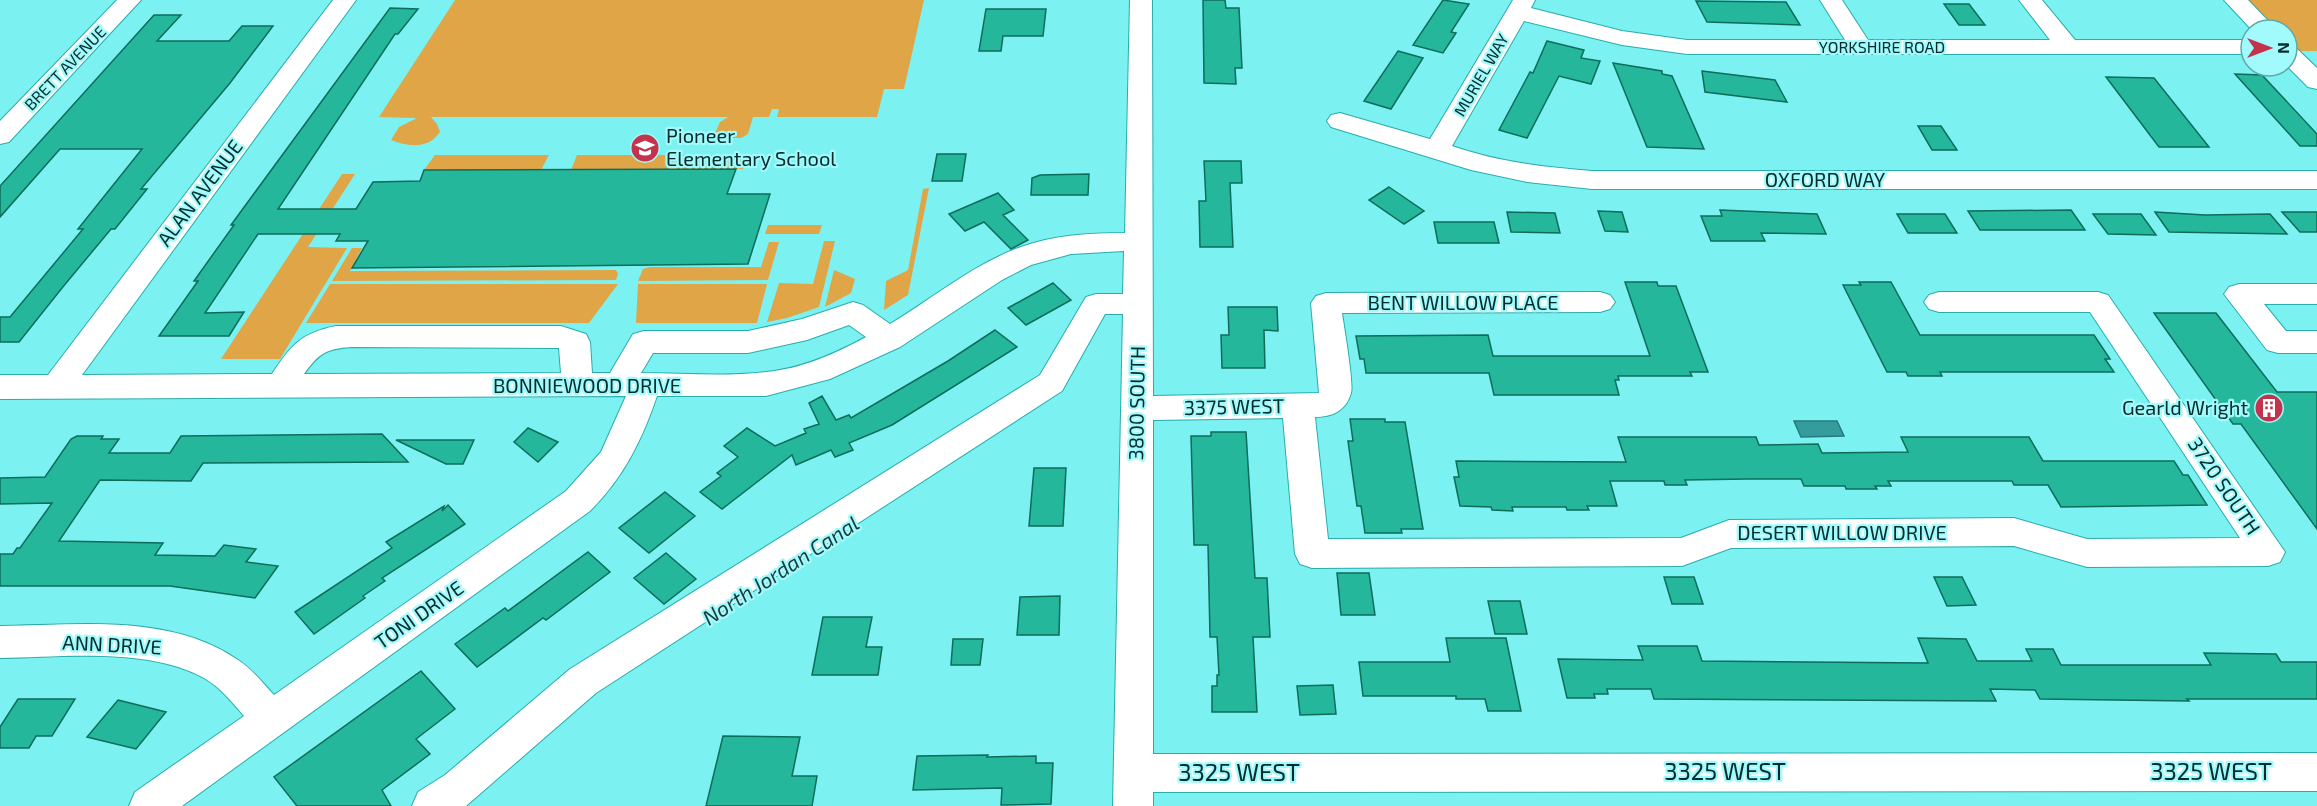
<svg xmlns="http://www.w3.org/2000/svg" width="2317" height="806" viewBox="0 0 2317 806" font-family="'Exo 2',sans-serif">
<rect width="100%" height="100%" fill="#7bf1f2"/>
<!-- green -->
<path fill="#e0a547" d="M455,0H924L904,89H884L877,117H777L779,109H772L769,117H753L748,134L741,138H713L720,122L728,117H431L437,124L440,132C429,149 408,147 391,140L399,127L417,118L379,117Z
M2245,0H2317V51H2297L2287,41V30H2276Z
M435,155H549L541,170H424Z
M577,155H748L743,169L571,170Z
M342,174H355L308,247L347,248L280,359H221Z
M929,188L908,295L884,310L886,281L908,270L923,189Z
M768,225H822L819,234H765Z
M824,241H835L819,307L787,318L767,322L779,283L813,284Z
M769,242H779L768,280L638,281L643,269L650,267H761Z
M352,248H362L350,271L616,270L618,274L616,280L332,281Z
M834,270L855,279L851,293L825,307Z
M330,284H618L589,323H306Z
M638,284H767L757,323H636Z"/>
<!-- water -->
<path fill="#359c9d" stroke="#267a7b" stroke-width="1.5" d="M1794,421H1837L1844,436L1801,437Z"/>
<!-- building -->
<path fill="#25b79b" stroke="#0e6c5b" stroke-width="1.5" d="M1203,0H1225L1226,8H1239L1242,68H1235L1236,84L1204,83Z
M1443,0L1469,4L1451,32L1456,33L1443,53L1413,45Z
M1696,1L1786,2L1800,25L1707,22Z
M1944,4H1969L1985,25H1959Z
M390,8L418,9L398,34H395L278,209H356L373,182L420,181L424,170L736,169L727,194H770L748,264L352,268L368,241H336L340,234H258L205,313L244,312L229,336H159L198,281H194L234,225H231Z
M986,9H1046L1043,36H1003L1001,51H979Z
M154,15H181L157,41H229L242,26H273L230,83L141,189H147L115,229H111L62,288L19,342H0V317H10L83,229H78L142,149H60L0,217V186Z
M1547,41L1584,50L1581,58L1600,61L1591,84L1559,76L1527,138L1499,130L1530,72L1533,73Z
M1398,51L1423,58L1391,109L1364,101Z
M1613,63L1662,71V74L1672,76L1704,149L1647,147Z
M1702,71L1775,80L1787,102L1705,92Z
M2235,74L2262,75L2317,134V146H2300Z
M2106,77L2154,78L2209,147H2159Z
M1918,126H1941L1957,150H1932Z
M937,154H966L962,181H932Z
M1204,161H1241L1242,183H1230L1233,247H1200L1199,201H1206Z
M1089,174L1088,195H1031L1032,178L1040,175Z
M1389,187L1424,211L1404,224L1369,200Z
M998,193L1014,210L1003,215L1028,240L1011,249L984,222L965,231L949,214Z
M1720,210L1817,214L1826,234L1761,233L1765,241H1711L1701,216H1722Z
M2071,210L2085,230H1980L1968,211Z
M1598,211L1622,212L1628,232L1605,231Z
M1507,212L1555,213L1560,233L1511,232Z
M2155,212L2205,215L2270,214L2287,234L2169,232Z
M2282,212H2317V232H2300Z
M1897,214H1945L1957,233H1908Z
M2093,214H2141L2156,235L2108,234Z
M1434,222H1494L1499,243H1438Z
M1625,282H1657L1658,286H1676L1708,372H1690L1692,376H1618L1619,380H1615L1619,395H1494L1489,373H1366L1364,359H1360L1356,336L1488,335L1493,356H1650Z
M1859,282H1891L1920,335H2094L2110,359H2105L2114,372H1940L1942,376H1908L1906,372H1887L1843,285H1861Z
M1053,283L1071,300L1026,325L1008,308Z
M1228,307H1277L1278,331L1264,330L1265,368H1222L1221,335H1229Z
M2154,313H2216L2277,392H2317V529L2241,424H2233Z
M995,330L1017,347L892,425L849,443L853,450L835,457L831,450L796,465L792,455L722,509L700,492L721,476L717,473L738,457L724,446L747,428L775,446L806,433L804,429L819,424L809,403L822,396L836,420L849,415L851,418L948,361Z
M1350,419H1385V422H1405L1423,529H1401L1402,533H1365L1361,506H1357L1348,441H1353Z
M528,428L558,442L538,462L514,442Z
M1211,432H1246L1255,578H1267L1270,637H1253L1257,712H1212V686H1217V675H1219L1217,637H1210L1208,545H1194L1191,436H1211Z
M382,434L408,462L203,463L191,481L100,480L59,541L163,543L155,555L215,556L224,545L256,549L246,562L278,566L255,598L170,586H0V554H13L17,548H20L52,503L0,504V478L45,477L71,439L77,436H103L101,439H119L109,453H170L181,436Z
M1618,437H1756L1759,445L1818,444L1822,453L1908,452L1901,437H2029L2043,461H2174L2183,475H2188L2207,505L2061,507L2048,485H2014L2012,481H1888L1891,486H1875L1877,489H1846L1845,486H1804L1801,479H1747L1685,480L1687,485H1665L1664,481H1610L1617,506H1587L1589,510H1567L1566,507H1512L1513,511L1492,510L1491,507L1460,506L1454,477H1459L1456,461L1626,462Z
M396,440H474L463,464H446Z
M1034,468H1066L1063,526H1029Z
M665,492L695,516L649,553L619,528Z
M448,505L465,524L382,578L385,581L363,596L365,598L314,634L295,612L392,548L386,542L444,506L442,511Z
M588,552L610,572L546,620L543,618L477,667L455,644L505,608L508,611Z
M666,553L696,579L664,604L634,578Z
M1337,573H1369L1375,615H1341Z
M1664,577H1694L1703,604H1672Z
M1934,577H1962L1976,605L1947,606Z
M1060,596L1059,635H1017L1020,597Z
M1488,601H1520L1527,634H1495Z
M823,617H872L866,647H882L878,675H812Z
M1446,638H1506L1521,711H1488L1485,699H1456V696H1363L1359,662H1450Z
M1918,638L1966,639L1977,661H2032L2026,649H2053L2061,665H2211L2204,653L2276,654L2281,662H2317V699H2187L2189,701L2040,699L2035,690L1990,689L1996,701L1654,699L1651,689H1607L1608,694H1594L1595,698H1567L1558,659L1643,660L1638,646H1697L1702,661L1928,663Z
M953,639H983L980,665H951Z
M421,671L455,709L416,739L430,754L382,790L391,806H297L274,777Z
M1333,685L1336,714L1300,715L1297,686Z
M18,699H75L52,736H36L29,748H0V727Z
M118,700L166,712L136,749L87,737Z
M723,736L800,737L792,776H817L812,806H706Z
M988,755L987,757L1036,756V763H1053L1051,804L1001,805L1002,788L913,790L917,756Z"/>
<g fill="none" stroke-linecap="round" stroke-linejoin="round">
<!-- minor casing -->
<g stroke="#29acad" stroke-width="2">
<path id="minor" d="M117,0H141L9,142L0,144V121Z
M333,0H356L82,375L272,374C291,345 301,333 336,326H561L586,334L590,342L592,373H610L633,334L644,331H748L802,319L853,302L863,305L890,324C932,299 973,264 1021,247C1054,235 1089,233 1125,233L1130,0H1152L1153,396L1319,393L1311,303L1316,296L1326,293L1600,292L1610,295L1615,302L1610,309L1600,312L1342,313C1344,327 1354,384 1351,393C1346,411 1332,417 1315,417L1328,539L1681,538L1729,520L2014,518L2087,539L2240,538L2090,312H1939L1929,309L1924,302L1929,295L1939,292H2098L2108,295L2285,552L2280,562L2268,566L2087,567L2014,546L1731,548L1682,566L1312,568L1300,564L1295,554L1283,418L1153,420V754L2317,753V791L1153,792V806H1113L1123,314H1105L1062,391L596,693L466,806H412L418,792L445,775L570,669L1040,375L1086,297L1096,294H1123L1124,251L1071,254L1031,265L1002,280L900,347L830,379L766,396H657C642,440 624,477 590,511L182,806H129L135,792L244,716C232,702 220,687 204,678C148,647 63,657 0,658V626C77,625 171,613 238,660C252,669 263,683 274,695L566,491L601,452L626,396L0,399V375H48ZM849,325L866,337C835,354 801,369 766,372C725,377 682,373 641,373L653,353H748L807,340ZM351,347L559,348L561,373L304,374C319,353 326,349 351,347Z
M1513,0H1535L1531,8L1622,31L1687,40H1845L1820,0H1842L1868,40H2050L2019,0H2042L2075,40H2251V54H1687L1622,45L1524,21L1452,146C1498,162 1544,167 1592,171H2317V189H1592L1527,182L1471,170L1331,127L1327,121L1331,115L1340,113L1430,139Z
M2224,0H2248L2277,30H2252Z
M2287,45L2295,47L2317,68V89L2308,87L2287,66Z
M2239,284H2317V304H2264L2286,331H2317V353H2278L2267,350L2224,294L2229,287Z"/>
</g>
<!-- minor -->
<use href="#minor" fill="#fff" fill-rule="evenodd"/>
</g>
<!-- icons -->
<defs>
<g id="school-disc" transform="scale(1.5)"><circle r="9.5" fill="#c4334c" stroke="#a1fafb"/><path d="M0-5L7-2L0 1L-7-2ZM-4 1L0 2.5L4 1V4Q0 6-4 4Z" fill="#fff"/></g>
<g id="building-disc" transform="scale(1.5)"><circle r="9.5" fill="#c4334c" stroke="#a1fafb"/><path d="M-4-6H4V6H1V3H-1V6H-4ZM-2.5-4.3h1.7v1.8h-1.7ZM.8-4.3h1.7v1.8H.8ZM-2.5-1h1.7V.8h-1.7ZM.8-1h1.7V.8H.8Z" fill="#fff"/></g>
</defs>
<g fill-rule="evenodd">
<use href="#school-disc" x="645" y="148"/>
<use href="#building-disc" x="2269" y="408"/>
</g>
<g text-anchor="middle" stroke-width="4.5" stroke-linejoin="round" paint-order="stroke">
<!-- far-street labels -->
<g font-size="16" fill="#042c2d" stroke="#a1fafb">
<text x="1882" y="53">YORKSHIRE ROAD</text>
<text transform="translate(65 68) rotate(-46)" y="6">BRETT AVENUE</text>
<text transform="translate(1481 75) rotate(-60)" y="6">MURIEL WAY</text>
</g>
<!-- poi labels -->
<g font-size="20" fill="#042c2d" stroke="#a1fafb" text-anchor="start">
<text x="666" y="143">Pioneer<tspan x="666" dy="23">Elementary School</tspan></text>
<text x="2248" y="415" text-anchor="end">Gearld Wright</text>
</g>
<!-- street labels -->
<g font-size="20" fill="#042c2d" stroke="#a1fafb">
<text x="1825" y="187">OXFORD WAY</text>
<text transform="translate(200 193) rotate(-53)" y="7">ALAN AVENUE</text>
<text x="1463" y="310">BENT WILLOW PLACE</text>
<text x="587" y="393">BONNIEWOOD DRIVE</text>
<text transform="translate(1137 403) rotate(-89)" y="7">3800 SOUTH</text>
<text transform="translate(1234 407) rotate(-1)" y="7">3375 WEST</text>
<text transform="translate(2224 486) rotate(56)" y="7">3720 SOUTH</text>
<text x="1842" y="540">DESERT WILLOW DRIVE</text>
<text transform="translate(419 615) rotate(-35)" y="7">TONI DRIVE</text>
<text transform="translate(112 645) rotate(3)" y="7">ANN DRIVE</text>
</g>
<!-- water labels -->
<g font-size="21" font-style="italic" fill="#1b3a3a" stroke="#a1fafb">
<text transform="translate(781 571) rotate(-33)" y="7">North Jordan Canal</text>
</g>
<!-- near-street labels -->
<g font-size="24" fill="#042c2d" stroke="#a1fafb">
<text x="1725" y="780">3325 WEST</text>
<text x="2211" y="780">3325 WEST</text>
<text x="1239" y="781">3325 WEST</text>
</g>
</g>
<!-- north arrow -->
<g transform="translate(2269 48) rotate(90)"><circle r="28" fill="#a1fafb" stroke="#62a8a9" stroke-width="1.5"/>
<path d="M0-4.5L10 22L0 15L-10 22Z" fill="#c4334c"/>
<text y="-9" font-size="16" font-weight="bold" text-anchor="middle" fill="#042c2d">N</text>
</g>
</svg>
